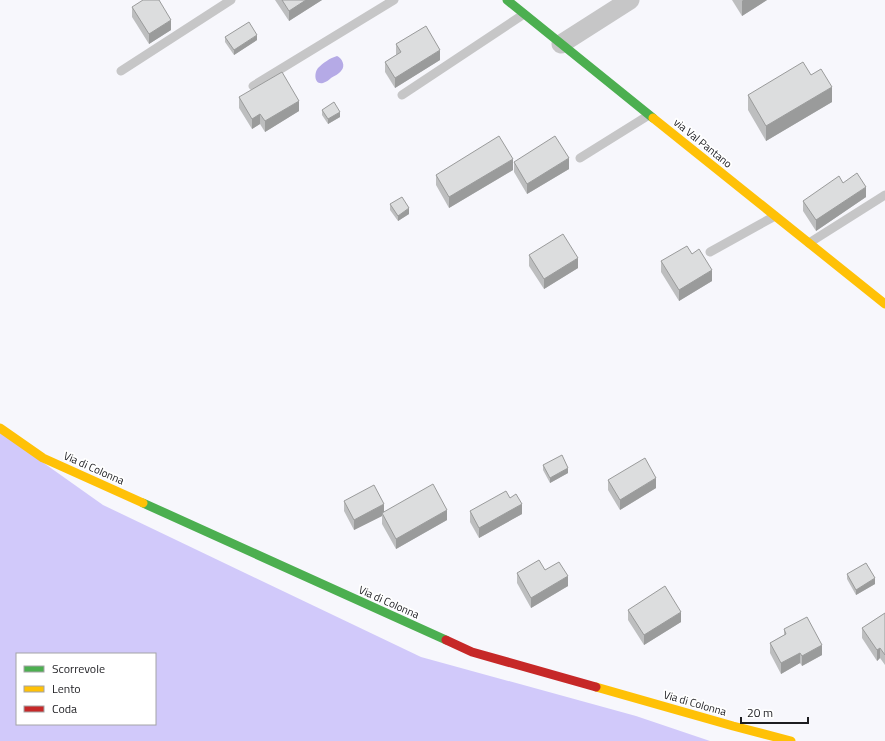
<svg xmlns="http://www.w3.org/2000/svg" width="885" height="741" viewBox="0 0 885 741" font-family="'Titillium Web',sans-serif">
<rect width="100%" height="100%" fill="#f7f7fc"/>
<!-- forest -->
<path fill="#d1c9fa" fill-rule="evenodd" d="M0,432L103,505L421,657L636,716L710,741H0ZM17,654H155V724H17Z"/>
<!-- water -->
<path fill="#b5aae6" d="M337,56C342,58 346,66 341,71C339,74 334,76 331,78C329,80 326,82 323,83C314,85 314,73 318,68C323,63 330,58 337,56Z"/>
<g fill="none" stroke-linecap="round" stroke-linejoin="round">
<!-- lane -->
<path stroke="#c6c6c7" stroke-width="9" d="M121,71L231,0
M253,86L394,0
M402,95L524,14
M580,158L649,115
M809,243L885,195
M710,252L775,216"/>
<!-- street -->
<path stroke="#c6c6c7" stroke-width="19" d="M561,44L630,0"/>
<!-- fast -->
<path stroke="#4caf50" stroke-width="9" d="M507,0L653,118
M143,503L446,640"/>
<!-- slow -->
<path stroke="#ffc107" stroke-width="9" d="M653,118L885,304
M0,428L43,458L143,503
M596,687L733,726L791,741"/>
<!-- jam -->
<path stroke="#c62828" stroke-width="9" d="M446,640L472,652L596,687"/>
</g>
<!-- wall -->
<path fill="#bdbebf" d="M275,0H322L289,21Z
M732,0H767L742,16Z
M132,7L171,30L149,44L132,17Z
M225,37L257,40L234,55L225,42Z
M396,44L440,60L395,88L385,72V62L396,55Z
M811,75L832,102L766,141L748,110V95Z
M239,97L299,111L265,132L260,124L252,129L239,108Z
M322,110L340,117L328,124L322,115Z
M514,162L569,169L527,194L514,172Z
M513,170L449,208L436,185V175Z
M843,183L866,197L816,231L803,211V201Z
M390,204L409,214L398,221L390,210Z
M692,254L712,281L679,301L661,272V261Z
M529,255L578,268L544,289L529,266Z
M543,465L568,473L550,483L543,470Z
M608,480L656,488L620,510L608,490Z
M510,498L522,514L479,538L470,522V511Z
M344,501L384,512L447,520L396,549L382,524V516L354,530L344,511Z
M517,573L568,586L531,608L517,583Z
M847,574L875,584L856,595L847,579Z
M628,610L681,622L644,645L628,620Z
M885,613V665L880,658L877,661L862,638V628Z
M784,629L822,655L802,666L800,663L781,674L770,653V643L784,635Z"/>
<!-- shaded-wall -->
<path fill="#9a9b9b" d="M306,0H322L289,21V11Z
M743,0H767L742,16V1Z
M171,20V30L149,44V34Z
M257,35V40L234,55V50Z
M440,50V60L395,88V78Z
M832,87V102L766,141V126Z
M299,101V111L265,132V121Z
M340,112V117L328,124V119Z
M260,114V124L252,129V119Z
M569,158V169L527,194V184Z
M513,159V170L449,208V197Z
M866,187V197L816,231V220Z
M409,208V214L398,221V216Z
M578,258V268L544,289V279Z
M712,270V281L679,301V290Z
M568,468V473L550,483V478Z
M656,478V488L620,510V500Z
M384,504V514L382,513V516L354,530V520Z
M522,504V514L479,538V528Z
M447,510V520L396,549V539Z
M568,576V586L531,608V598Z
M875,578V584L856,595V590Z
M681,612V622L644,645V635Z
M822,645V655L802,666V656Z
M880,648V658L877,661V650Z
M800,653V663L781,674V663Z"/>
<!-- building -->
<path fill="#dcddde" stroke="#9a9b9b" d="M143,0H159L171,20L149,34L132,7Z
M282,0H306L289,11Z
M249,22L257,35L234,50L225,37Z
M426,26L440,50L395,78L385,62L401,52L396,44Z
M803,62L811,75L821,69L832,87L766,126L748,95Z
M282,72L299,101L265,121L260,114L252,119L239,97Z
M334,102L340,112L328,119L322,110Z
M499,136L513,159L449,197L436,175Z
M555,136L569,158L527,184L514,162Z
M857,173L866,187L816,220L803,201L839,176L843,183Z
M402,197L409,208L398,216L390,204Z
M563,234L578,258L544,279L529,255Z
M687,246L692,254L699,249L712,270L679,290L661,261Z
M562,455L568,468L550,478L543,465Z
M645,458L656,478L620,500L608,480Z
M433,484L447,510L396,539L382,513Z
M374,485L384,504L354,520L344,501Z
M506,491L510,498L516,494L522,504L479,528L470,511Z
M539,560L545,570L559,562L568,576L531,598L517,573Z
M866,563L875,578L856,590L847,574Z
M665,586L681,612L644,635L628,610Z
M885,613V655L880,648L877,650L862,628Z
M807,617L822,645L802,656L800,653L781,663L770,643L786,634L784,629Z"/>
<g text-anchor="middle" stroke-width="3.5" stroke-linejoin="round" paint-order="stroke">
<!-- street labels -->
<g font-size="11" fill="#1c1c20" stroke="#fff">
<text transform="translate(703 143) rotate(39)" y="4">via Val Pantano</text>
<text transform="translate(94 468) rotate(24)" y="4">Via di Colonna</text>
<text transform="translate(389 602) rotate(24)" y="4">Via di Colonna</text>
<text transform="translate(695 703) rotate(16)" y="4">Via di Colonna</text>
</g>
</g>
<!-- legend -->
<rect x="16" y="653" width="140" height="72" fill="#ffffff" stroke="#a4a4a6"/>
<rect x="24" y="666" width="20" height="6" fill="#4caf50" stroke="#a4a4a6"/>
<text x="52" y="673" font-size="12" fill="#1c1c20">Scorrevole</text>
<rect x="24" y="686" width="20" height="6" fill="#ffc107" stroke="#a4a4a6"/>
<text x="52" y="693" font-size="12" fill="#1c1c20">Lento</text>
<rect x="24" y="706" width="20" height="6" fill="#c62828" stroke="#a4a4a6"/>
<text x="52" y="713" font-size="12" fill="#1c1c20">Coda</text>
<!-- scale -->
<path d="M741 717v6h67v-6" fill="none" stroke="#1c1c20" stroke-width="2"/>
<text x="747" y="717" font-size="12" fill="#1c1c20" stroke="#ffffff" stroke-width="3" paint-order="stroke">20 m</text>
</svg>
